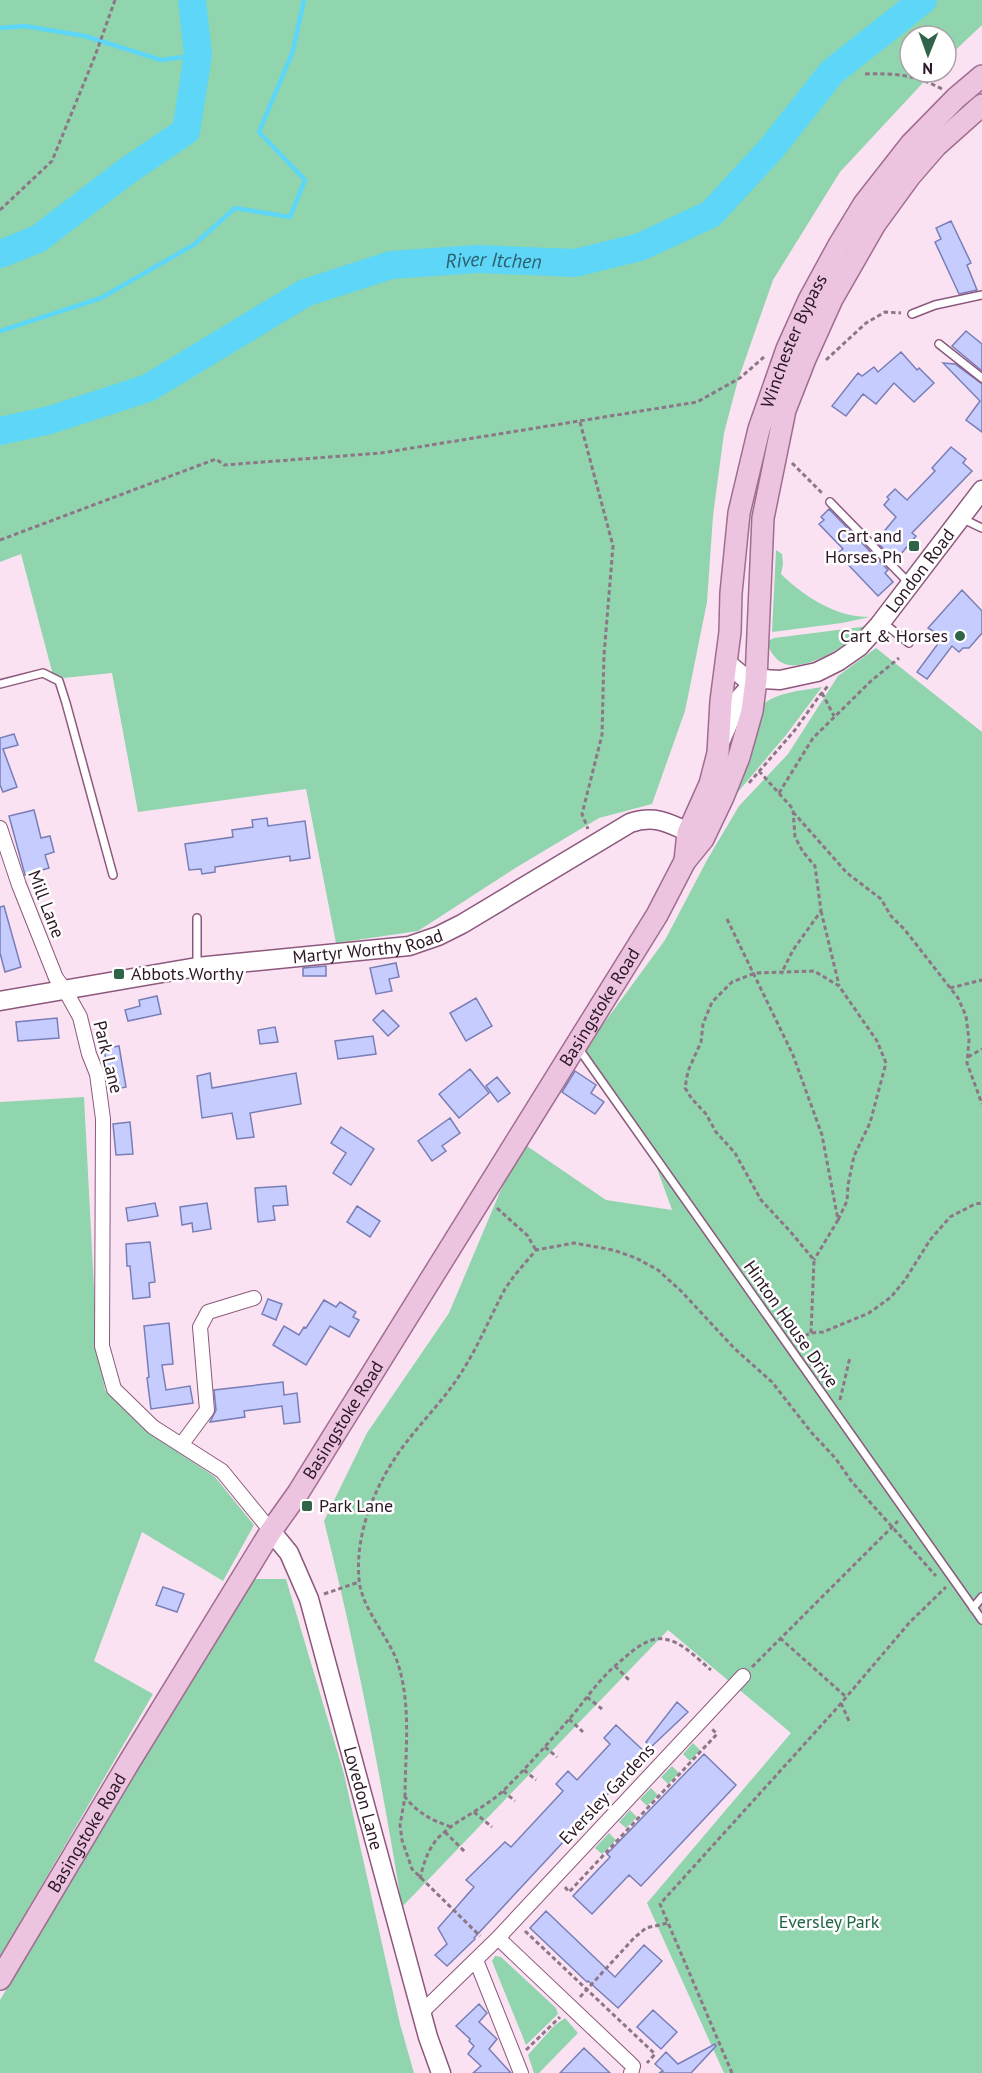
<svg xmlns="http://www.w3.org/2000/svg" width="982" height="2073" viewBox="0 0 982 2073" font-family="'PT Sans',sans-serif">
<rect width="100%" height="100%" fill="#fbe2f2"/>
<!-- green -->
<path fill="#90d5ae" d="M0,0H982V25L946,59V36H910V72H933L840,172L773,280L738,380L724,433L713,516L707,602L685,711L652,804L599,818L517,867L418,931L336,943L306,789L138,812L112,673L54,679L21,554L0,562Z
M776,550L782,554L783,564L781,574C798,591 823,608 846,614C853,616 862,617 870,617L842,623L772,632Z
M869,626C853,641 795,683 775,657C771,652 768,648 768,641L774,638Z
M876,648L982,732V2073H724L647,1903L791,1733L668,1630L402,1907C381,1777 356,1648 324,1521L367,1433L449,1313L521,1142L606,1200L672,1210L654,1160L582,1053L665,940L707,860L739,806L788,754L838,676Z
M822,687L786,735L732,799L758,709C773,692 800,691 822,687Z
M84,1097L97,1345L105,1390L147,1431L215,1477L254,1525L223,1581L142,1532L94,1661L153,1694L0,1957V1102Z
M249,1579H286L344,1774L400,2024L414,2073H0V2000Z
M693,1743L700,1750L690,1761L683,1754Z
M672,1766L679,1773L668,1784L661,1777Z
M651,1788L658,1795L647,1806L640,1799Z
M630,1810L637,1817L626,1828L619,1822Z
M609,1833L616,1840L602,1854L595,1848Z
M495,1956L501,1957L556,2008L558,2014L526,2045L492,1961Z
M565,2018L578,2033L539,2073H534L528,2055L554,2026Z"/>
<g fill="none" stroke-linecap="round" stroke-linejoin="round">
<!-- stream -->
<path stroke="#5dd6f7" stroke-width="4.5" d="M0,28L25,26L85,36L161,60L198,55
M0,331L101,298L195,244L235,208L290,217L305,180L259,132L293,51L304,0"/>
<!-- river -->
<g stroke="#5dd6f7" stroke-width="28">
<path d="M0,254L38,239L127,171L186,131L198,55L192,0"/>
<path id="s1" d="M0,431L50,420L148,388L305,293L391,265L477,259L575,263L640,247L711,214L771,149L832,72L923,0"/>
</g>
</g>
<!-- building -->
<path fill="#c6cdfe" stroke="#787eb7" stroke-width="1.5" d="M951,221L971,263L967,265L977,290L959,294L935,242L941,239L936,228Z
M966,331L982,344V371L952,346Z
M901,352L917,370L919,368L934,383L914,402L894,383L876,404L863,394L846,416L832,406L858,373L862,376L874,367L878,372Z
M943,363L955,364L982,384V432L966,420L980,401Z
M951,447L966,459L963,463L972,471L912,533L916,536L895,561L876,541L896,517L884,505L889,499L887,497L895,489L907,500L935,471L932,468Z
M829,509L888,570L885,573L893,582L878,596L840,556L841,555L839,552L843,549L819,524L824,520L821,517Z
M962,590L982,611V633L969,648H963L959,652L952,646L927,679L917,672L943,637L928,628Z
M14,734L18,745L3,749L17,787L3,792L0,785V738Z
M34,810L41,838L50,836L54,852L45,855L49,868L25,875L9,816Z
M267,818L268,826L305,821L310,858L290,861V856L215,867V872L202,874L201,869L189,870L185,844L233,837L232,830L253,827L252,820Z
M4,906L21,967L5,972L0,953V907Z
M396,963L399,977L389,979L392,991L376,994L370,968Z
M326,966V976H303V968Z
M157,996L161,1014L128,1021L125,1010L140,1006L139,1000Z
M476,998L492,1026L466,1041L450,1013Z
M383,1010L399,1026L388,1036L373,1020Z
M57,1018L59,1038L18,1041L16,1022Z
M275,1027L278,1042L260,1044L258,1030Z
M373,1036L376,1054L338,1059L335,1041Z
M119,1046L126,1087L111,1090L104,1049Z
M470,1069L489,1093L459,1118L439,1094Z
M575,1071L596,1085L591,1093L604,1102L595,1114L562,1092Z
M210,1073L212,1088L296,1073L301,1104L250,1113L254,1137L237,1139L232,1113L202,1118L197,1076Z
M497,1077L510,1093L498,1102L486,1086Z
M450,1118L460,1133L442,1146L446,1151L432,1161L418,1141Z
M130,1122L133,1154L116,1155L113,1124Z
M341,1127L374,1149L351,1185L333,1173L346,1153L331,1143Z
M286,1186L288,1205L273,1206L275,1220L258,1222L255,1188Z
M155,1203L158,1216L128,1221L126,1208Z
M207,1203L211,1229L193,1232L192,1223L182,1225L180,1207Z
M357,1206L380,1221L370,1237L347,1222Z
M150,1242L155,1282L149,1283L150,1297L133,1299L130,1266H127L126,1244Z
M268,1299L282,1304L276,1320L262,1314Z
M324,1300L336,1307L340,1302L356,1312L353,1317L359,1320L349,1337L330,1326L306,1365L273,1345L284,1326L299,1335L304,1327L306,1328Z
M169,1323L173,1364L162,1365L166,1390L190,1386L193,1403L151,1409L147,1378L149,1377L144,1326Z
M283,1382L284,1395L297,1393L300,1422L284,1424L282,1406L244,1411L245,1417L210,1422L216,1410L214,1390Z
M163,1587L184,1594L177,1612L156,1605Z
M677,1702L688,1712L651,1747L646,1742Z
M616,1725L646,1753L474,1938L475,1939L447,1966L435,1955L447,1944L438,1928L474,1887L466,1880L505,1842L511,1847L563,1791L556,1784L568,1771L577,1780L610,1744L604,1738Z
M704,1754L736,1785L641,1886L629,1875L592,1914L573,1896L610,1857L607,1854Z
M546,1911L615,1977L644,1945L662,1961L618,2008L588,1981L587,1982L530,1928Z
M479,2004L487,2013L479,2022L497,2039L489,2049L511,2073H473L481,2066L468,2054L474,2046L469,2041L470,2039L456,2026Z
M653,2010L677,2032L661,2049L637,2027Z
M715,2044L716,2046L691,2073H659L663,2071L655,2064L666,2052L678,2064Z
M584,2048L610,2073H560Z"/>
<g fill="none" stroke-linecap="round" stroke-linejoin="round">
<!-- lane casing -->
<g stroke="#8d587d" stroke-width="10">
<path id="lane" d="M912,314L935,305L982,295
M939,344L982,378
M830,502L909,583
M963,519L982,528
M882,622L909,643
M0,684L43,673L59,681L66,703L113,875
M197,966V918
M579,1049L982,1620
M973,1608L982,1597"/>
</g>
<!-- street casing -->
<g stroke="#8d587d" stroke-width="16">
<path id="street" d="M0,828L19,885L56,978L65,990L80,1017L89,1054L97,1074L103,1119L102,1346L114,1389L153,1427L222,1471L271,1531
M181,1445L207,1410L200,1327L208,1312L254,1298
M498,1938L633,2066L631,2073
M476,1960L521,2073
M423,2011L498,1938L743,1676"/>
</g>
<!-- secondary casing -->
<g stroke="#8d587d" stroke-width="21">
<g id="secondary">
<path id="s2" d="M727,663L745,678L780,680L817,672L839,661L859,647L879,625L982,490"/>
<path d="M721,740L739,699L756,680"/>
<path id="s3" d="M0,1001L197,967L409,946L438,936L462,924L630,823C659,813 675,827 701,838"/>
<path id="s4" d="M271,1531L289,1553L309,1599L428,2037L441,2073"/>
</g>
</g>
<!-- primary casing -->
<g stroke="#a06d91" stroke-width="24">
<g id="primary">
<path id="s5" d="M685,861L688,833L710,784L718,753L721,701L730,632L731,593L739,513L759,429L787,349L809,300L839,245L864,204L911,144L956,98L982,76"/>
<path id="s6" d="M0,1979L128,1764L271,1531L298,1493L657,915L685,861L703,839L723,797L739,757L752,711L756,680L763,518L785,410L805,359L832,299L875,224L910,176L936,146L982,105"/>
</g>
</g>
<!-- path -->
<path stroke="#8d7686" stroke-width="3" stroke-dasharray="4.5 3" stroke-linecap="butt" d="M865,74C895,73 916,75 942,89
M0,210L52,161L95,56L115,0
M826,360L866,323L885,312L901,313
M580,422L613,546L604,655L602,735L582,814L588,829
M792,463L823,494
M0,540L216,459L224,465L381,453L697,402L740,378L764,357
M822,693L834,716
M759,771L793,809L795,837L803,852L815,866L821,911L793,950L781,974
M749,783L795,730L820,695L828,686
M779,793L813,738L871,681L899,658
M793,812L847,873L881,899L891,916L905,930L958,998L966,1016L969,1040L967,1063L982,1104
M821,911L839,985
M727,919L793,1055L822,1135L838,1220L814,1260
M950,988L982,980
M968,1057L982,1049
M497,1208L527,1235L536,1250
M811,1333L814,1260L789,1230L761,1200L735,1153L716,1132L706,1114L692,1099L685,1088L688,1071L701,1042L703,1024L712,1002L732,982L755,973L814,971L839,986L877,1041L886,1063L870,1123L854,1156L848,1185L847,1201L838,1220
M798,1339L811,1333L823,1332L869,1313L891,1297L905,1280L930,1240L950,1217L975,1204L982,1203
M840,1400L850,1357
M324,1594L359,1582
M780,1638L846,1697
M615,1666L630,1681
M752,1667L898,1521
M587,1697L602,1709
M841,1703L849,1721
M569,1719L583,1732
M545,1747L557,1757
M524,1770L536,1780
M503,1791L515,1801
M405,1797C405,1753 412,1704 397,1661C387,1635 361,1607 359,1579C355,1533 375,1485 402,1448C421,1422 444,1400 461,1373C478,1347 490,1317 505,1289L514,1276L536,1250L574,1243L613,1250L636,1258L658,1270L682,1292L734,1348L772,1382L811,1432L836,1459L852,1482L936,1576
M474,1812L492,1827
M451,1827C431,1820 418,1813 405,1797L400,1825L402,1840L412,1869L480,1936
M445,1832L466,1853
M420,1879C423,1865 428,1848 439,1837C458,1818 486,1808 505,1789C530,1764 553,1738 576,1711C588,1696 600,1679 615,1666C627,1656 637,1645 652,1640C675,1633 695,1657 711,1670
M565,1887L569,1892L717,1734L712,1729
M525,1931L655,2054L647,2063
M580,1997L634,1938L646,1928L668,1923
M526,2050L560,2017
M732,2073L660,1904L837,1708L910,1622L946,1587"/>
<!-- lane -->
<use href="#lane" stroke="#fff" stroke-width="7"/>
<!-- street -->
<use href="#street" stroke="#fff" stroke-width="14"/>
<!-- secondary -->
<use href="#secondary" stroke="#fff" stroke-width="18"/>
<!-- primary -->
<use href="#primary" stroke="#ecc4df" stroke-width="21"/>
</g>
<!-- markers -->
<g fill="#306449" stroke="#fff" stroke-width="2">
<rect x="908" y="540" width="12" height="12" rx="3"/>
<circle cx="960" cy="636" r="6"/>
<rect x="113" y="968" width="12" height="12" rx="3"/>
<rect x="301" y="1500" width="12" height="12" rx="3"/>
</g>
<g text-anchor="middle" stroke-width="5" stroke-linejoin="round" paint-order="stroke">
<!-- street labels -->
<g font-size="18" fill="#2c1726" stroke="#fff">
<text dy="6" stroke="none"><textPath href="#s5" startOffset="536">Winchester Bypass</textPath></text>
<text dy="6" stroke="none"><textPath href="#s2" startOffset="243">London Road</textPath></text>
<text transform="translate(46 904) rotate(69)" y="6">Mill Lane</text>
<text dy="6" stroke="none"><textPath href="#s3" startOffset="372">Martyr Worthy Road</textPath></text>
<text dy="6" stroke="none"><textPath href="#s6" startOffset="1142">Basingstoke Road</textPath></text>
<text transform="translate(108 1057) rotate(76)" y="6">Park Lane</text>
<text transform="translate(791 1324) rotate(55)" y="6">Hinton House Drive</text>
<text dy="6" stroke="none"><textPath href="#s6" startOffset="656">Basingstoke Road</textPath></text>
<text transform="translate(607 1794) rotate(-47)" y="6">Eversley Gardens</text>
<text dy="6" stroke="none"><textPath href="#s4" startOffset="285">Lovedon Lane</textPath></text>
<text dy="6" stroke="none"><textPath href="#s6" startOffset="170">Basingstoke Road</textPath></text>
</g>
<!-- poi labels -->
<g font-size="18" fill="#2c1726" stroke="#fff" text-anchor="end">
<text x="902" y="542">Cart and<tspan x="902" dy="21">Horses Ph</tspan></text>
<text x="948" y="642">Cart &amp; Horses</text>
<text x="131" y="980" text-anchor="start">Abbots Worthy</text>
<text x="319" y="1512" text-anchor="start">Park Lane</text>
</g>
<!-- park labels -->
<g font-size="18" fill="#1e6342" stroke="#fff">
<text x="829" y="1928">Eversley Park</text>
</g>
<!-- water labels -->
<g font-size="20" font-style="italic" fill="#2d5f6d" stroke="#fff">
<text dy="7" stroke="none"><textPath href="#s1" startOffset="531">River Itchen</textPath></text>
</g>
</g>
<!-- north arrow -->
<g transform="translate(928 54) rotate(181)"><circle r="28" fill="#ffffff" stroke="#aba2a8" stroke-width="1.5"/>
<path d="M0-4.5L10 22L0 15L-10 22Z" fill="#306449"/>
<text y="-9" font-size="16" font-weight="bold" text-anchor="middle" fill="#2c1726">N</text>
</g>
</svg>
